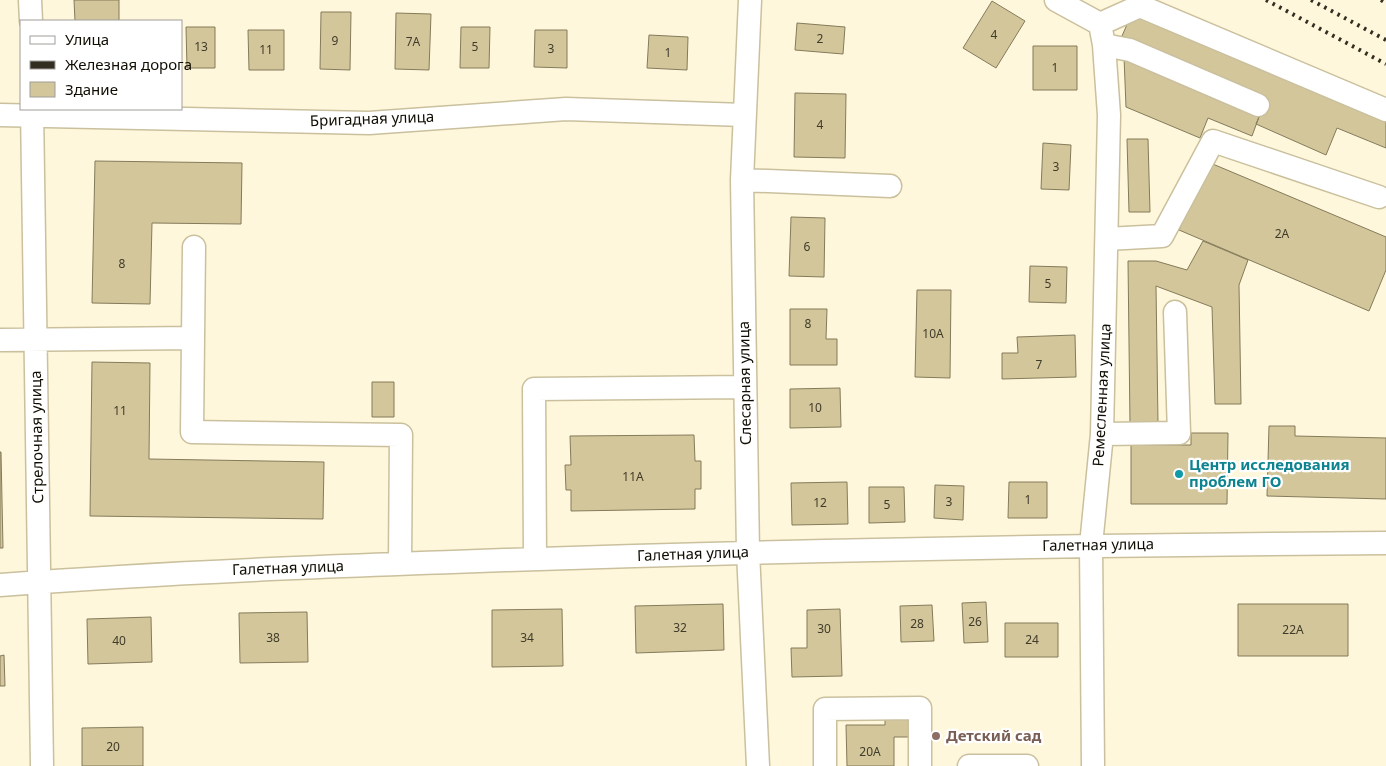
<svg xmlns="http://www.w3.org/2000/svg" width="1386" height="766" viewBox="0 0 1386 766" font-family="'Noto Sans',sans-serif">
<rect width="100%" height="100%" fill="#fff7db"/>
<!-- building -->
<path fill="#d2c69a" stroke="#847b5b" d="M74,0H119V21H75Z
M992,1L1025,21L996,68L963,48Z
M321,12H351L350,70L320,69Z
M396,13L431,14L429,70L395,69Z
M1132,13L1386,121V148L1337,128L1326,155L1256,124L1267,99L1122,36Z
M797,23L845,27L843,54L795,50Z
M186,27H215V68H187Z
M461,27H490L489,68H460Z
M248,30H284V70H249Z
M535,30H567V68L534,67Z
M649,35L688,37L687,70L647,68Z
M1033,46H1077V90H1033Z
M1124,57L1260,114L1252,136L1208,118L1200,138L1126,107Z
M795,93L846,94L845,158L794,157Z
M1127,139H1148L1150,212H1129Z
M1043,143L1071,145L1069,190L1041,189Z
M95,161L242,163L241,224L152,223L150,304L92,303Z
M1208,162L1386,237V270L1369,311L1179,230Z
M791,217L825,218L824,277L789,276Z
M1203,241L1248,260L1239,285L1241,404H1215L1212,307L1156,286L1158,423L1130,424L1128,261H1156L1187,270Z
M1030,266L1067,267L1066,303L1029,302Z
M917,290H951L950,378L915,377Z
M790,309H827L826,339H837V365H790Z
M1075,335L1076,377L1002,379V353H1018L1017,337Z
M92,362L150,363L149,459L324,462L323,519L90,516Z
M372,382H394V417H372Z
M840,388L841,427L790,428V389Z
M1269,426H1295V436L1386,438V499L1267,496Z
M1191,433H1228L1227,504H1131V445H1191Z
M694,435L695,461H701V489H695V509L571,511V490H566L565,465H571L570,436Z
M0,452H1L3,548H0Z
M847,482L848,524L792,525L791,483Z
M1009,482H1047V518H1008Z
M935,485L964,486L963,520L934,518Z
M869,487H904L905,522L869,523Z
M986,602L988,642L964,643L962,603Z
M723,604L724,650L636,653L635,606Z
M1238,604H1348V656H1238Z
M932,605L934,641L901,642L900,606Z
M562,609L563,666L492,667V610Z
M840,609L842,676L792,677L791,648H807V610Z
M307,612L308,662L240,663L239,613Z
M151,617L152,662L88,664L87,619Z
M1005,623H1058V657H1005Z
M4,655L5,686H0V656Z
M885,711H912V737H894V766H847L846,725H885Z
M143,727V766H82V728Z"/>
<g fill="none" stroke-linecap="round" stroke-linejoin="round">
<!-- minor casing -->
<g stroke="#cac09e" stroke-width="25">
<path id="minor" d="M30,0L31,21
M750,0L742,180L748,552L758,766
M1056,0L1100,24
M1100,24L1140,6L1386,110
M1104,45L1130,50L1258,105
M32,109L42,766
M0,115L369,123L566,109L744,115
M742,180L890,186
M1107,239L1162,236L1213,141L1379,197
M193,338L194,247
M0,340L193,338L192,432L401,435L400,564
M1102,434L1179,433L1175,312
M535,559L534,389L745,387
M0,585C169,572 339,566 508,560C801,550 1093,545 1386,543
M825,766V709L920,708V766
M969,766H1027
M1093,766L1091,545L1102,434L1109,115L1104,45L1100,24"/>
</g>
<!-- minor -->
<use href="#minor" stroke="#fff" stroke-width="22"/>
<!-- rail -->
<path stroke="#322e21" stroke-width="4" stroke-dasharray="2.5 5" stroke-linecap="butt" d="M1266,0L1386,64
M1311,0L1386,40
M1381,0L1386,3"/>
</g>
<!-- markers -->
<circle fill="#0f9aa8" stroke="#fff" stroke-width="2" cx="1179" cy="474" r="5"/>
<circle fill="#8d6e63" stroke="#fff" stroke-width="2" cx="936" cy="736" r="5"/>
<g text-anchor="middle" stroke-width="4.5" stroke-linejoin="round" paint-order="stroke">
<!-- number labels -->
<g font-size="12" fill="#403b29">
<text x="994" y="39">4</text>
<text x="820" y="43">2</text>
<text x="335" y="45">9</text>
<text x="413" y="46">7А</text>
<text x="201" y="51">13</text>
<text x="475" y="51">5</text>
<text x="551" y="53">3</text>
<text x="266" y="54">11</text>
<text x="668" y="57">1</text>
<text x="1055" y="72">1</text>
<text x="820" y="129">4</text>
<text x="1056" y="171">3</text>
<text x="1282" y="238">2А</text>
<text x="807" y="251">6</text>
<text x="122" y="268">8</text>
<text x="1048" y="288">5</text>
<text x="808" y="328">8</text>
<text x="933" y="338">10А</text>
<text x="1039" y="369">7</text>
<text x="815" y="412">10</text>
<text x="120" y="415">11</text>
<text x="633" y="481">11А</text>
<text x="1028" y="504">1</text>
<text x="949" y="506">3</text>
<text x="820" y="507">12</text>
<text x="887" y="509">5</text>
<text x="975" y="626">26</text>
<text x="917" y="628">28</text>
<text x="680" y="632">32</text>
<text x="824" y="633">30</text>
<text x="1293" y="634">22А</text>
<text x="273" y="642">38</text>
<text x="527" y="642">34</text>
<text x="1032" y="644">24</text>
<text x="119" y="645">40</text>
<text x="113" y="751">20</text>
<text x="870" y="756">20А</text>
</g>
<!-- street labels -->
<g font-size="15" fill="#100d03" stroke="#fff">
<text transform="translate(372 119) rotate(-2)" y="5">Бригадная улица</text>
<text transform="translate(745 383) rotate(-91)" y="5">Слесарная улица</text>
<text transform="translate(1102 395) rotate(-87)" y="5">Ремесленная улица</text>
<text transform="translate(37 437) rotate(-91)" y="5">Стрелочная улица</text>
<text transform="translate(1098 545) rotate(-1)" y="5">Галетная улица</text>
<text transform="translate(693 554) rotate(-2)" y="5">Галетная улица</text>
<text transform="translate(288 568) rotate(-2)" y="5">Галетная улица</text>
</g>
<!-- culture labels -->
<g font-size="15" font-weight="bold" fill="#0d838f" stroke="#fff" text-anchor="start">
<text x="1189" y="470">Центр исследования<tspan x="1189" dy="17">проблем ГО</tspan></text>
</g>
<!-- education labels -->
<g font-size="15" font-weight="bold" fill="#785e54" stroke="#fff" text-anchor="start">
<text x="946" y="741">Детский сад</text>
</g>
</g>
<!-- legend -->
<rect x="20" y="20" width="162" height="90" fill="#ffffff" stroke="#9f9e9a"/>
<rect x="30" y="36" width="25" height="8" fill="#ffffff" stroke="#9f9e9a"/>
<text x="65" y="45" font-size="15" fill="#100d03">Улица</text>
<rect x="30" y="61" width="25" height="8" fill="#322e21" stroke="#9f9e9a"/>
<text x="65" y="70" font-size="15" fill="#100d03">Железная дорога</text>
<rect x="30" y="82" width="25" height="15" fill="#d2c69a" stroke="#9f9e9a"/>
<text x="65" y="95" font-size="15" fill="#100d03">Здание</text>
</svg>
